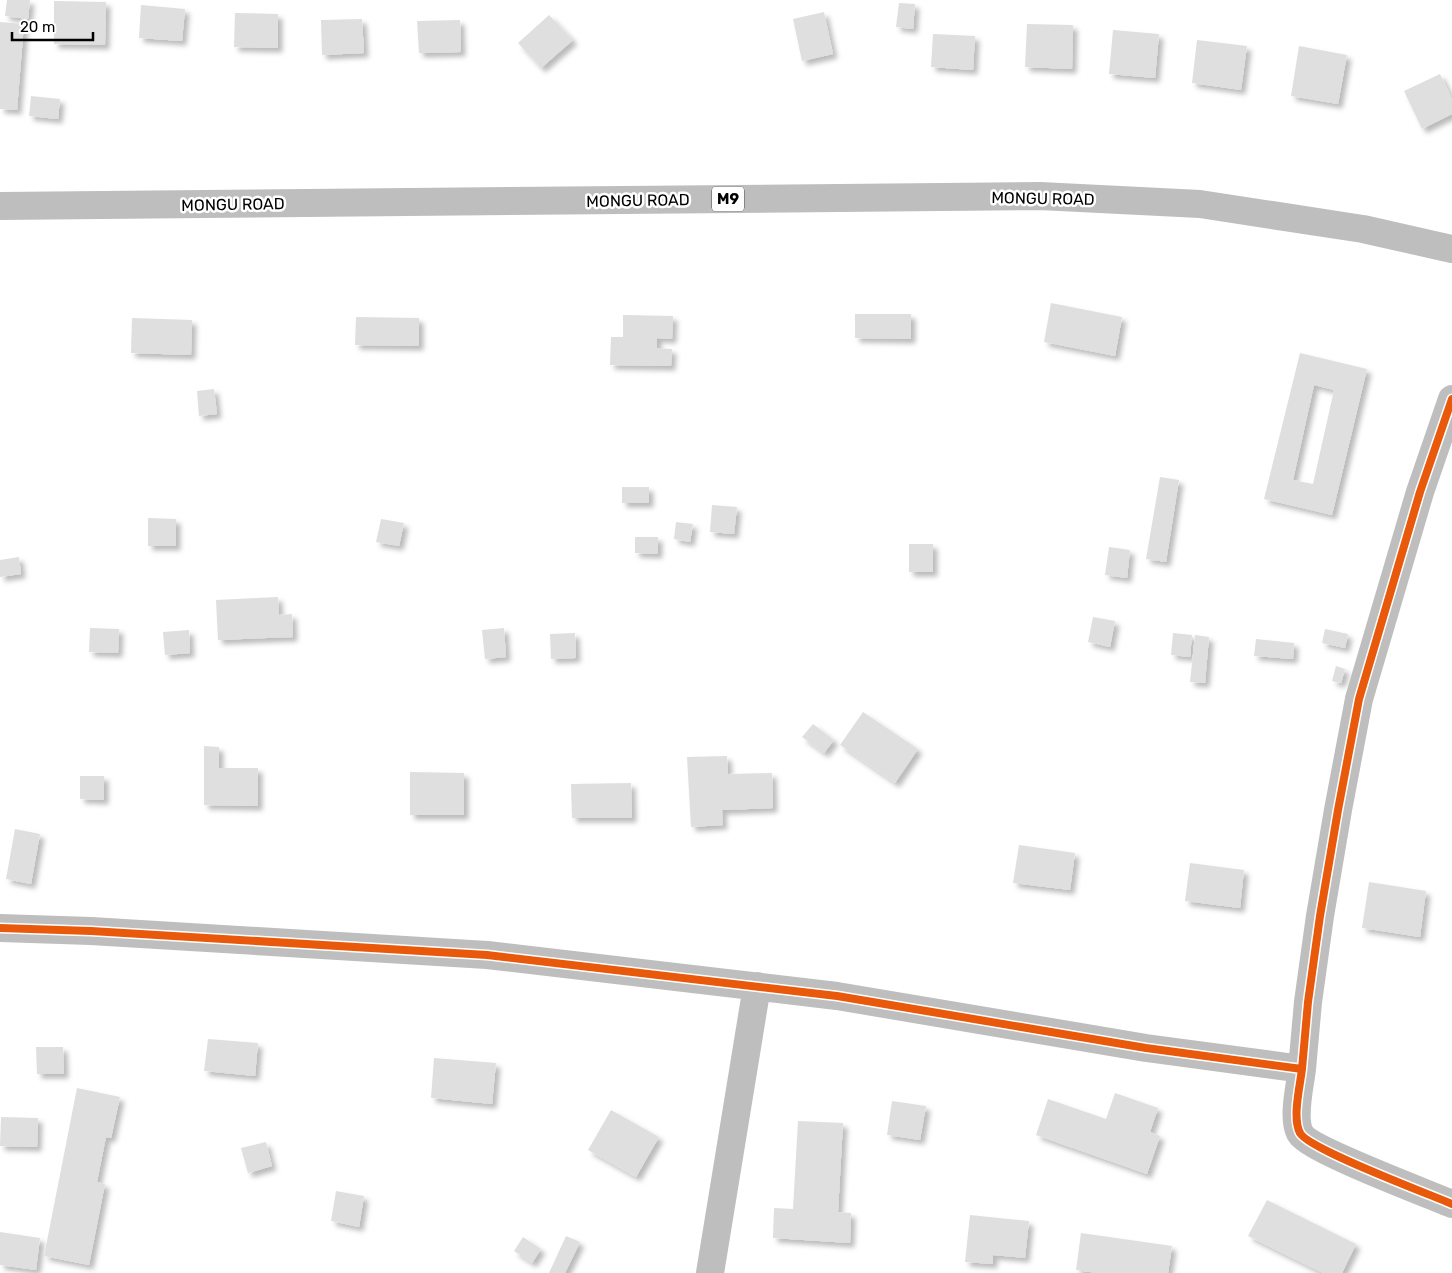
<svg xmlns="http://www.w3.org/2000/svg" width="1452" height="1273" viewBox="0 0 1452 1273" font-family="Rubik,sans-serif">
<defs>
<filter id="shadow"><feDropShadow dx="4.5" dy="4.5" stdDeviation="2.5" flood-color="#0004"/></filter>
</defs>
<rect width="100%" height="100%" fill="#fff"/>
<!-- building -->
<path fill="#dfdfdf" fill-rule="evenodd" filter="url(#shadow)" d="M7,0H30L28,19L5,16Z
M54,1L106,2L105,45L54,44Z
M899,3L915,4L913,29L896,27Z
M141,5L185,9L182,41L139,38Z
M824,12L833,54L802,61L793,19Z
M235,13L278,14V48L234,47Z
M549,15L573,40L541,68L518,43Z
M362,19L364,53L322,55L321,20Z
M460,20L461,52L419,53L417,21Z
M0,22L24,24L17,110L0,109Z
M1027,24L1073,25L1072,69L1025,67Z
M1113,30L1159,34L1155,78L1109,74Z
M933,34L975,36L973,70L931,67Z
M1197,40L1247,46L1241,90L1192,83Z
M1299,46L1347,55L1338,104L1291,96Z
M1440,74L1452,99V114L1422,129L1404,91Z
M31,96L60,99L58,119L29,116Z
M1051,303L1122,317L1115,356L1044,342Z
M855,314H911V339L855,338Z
M623,315L673,316L672,339L657,338V348L672,349L671,366L610,365L611,337H623Z
M356,317L419,318V346L355,345Z
M132,318L192,320L191,355L131,353Z
M1300,353L1367,369L1332,515L1264,499ZM1314,385L1334,390L1313,484L1293,480Z
M214,389L217,414L199,416L197,391Z
M1160,477L1179,480L1166,562L1146,559Z
M622,487H649V503H622Z
M712,505L737,507L734,534L710,532Z
M148,518L176,519V546H148Z
M381,519L404,523L399,546L376,542Z
M676,522L693,524L690,542L674,539Z
M635,537H658V554L635,553Z
M909,544H933V572H909Z
M1109,547L1130,550L1127,578L1105,575Z
M19,557L21,574L0,577V560Z
M278,597L279,615L292,614L293,637L218,640L216,600Z
M1093,617L1115,621L1110,647L1088,642Z
M90,628L119,629L118,653L89,652Z
M504,628L506,657L485,659L482,630Z
M1325,629L1348,634L1345,648L1322,643Z
M189,630L190,653L165,655L163,632Z
M575,633L576,658L551,659L550,634Z
M1173,633L1192,635L1190,657L1171,655Z
M1195,635L1209,637L1205,683L1190,682Z
M1256,639L1294,643L1293,659L1254,656Z
M1336,666L1345,669L1341,683L1332,681Z
M863,712L918,749L895,783L840,745Z
M813,724L834,740L824,753L802,737Z
M204,746L219,747V768H258V806L204,805Z
M727,756L728,774L772,773L773,808L722,810L723,825L691,827L687,757Z
M410,772L464,773V815H410Z
M80,776H104V800L80,799Z
M631,783L632,818H572L571,784Z
M15,829L40,834L31,884L6,879Z
M1019,845L1075,853L1070,890L1013,883Z
M1190,863L1244,870L1240,908L1185,901Z
M1369,882L1426,891L1420,937L1362,928Z
M208,1039L258,1043L255,1076L204,1071Z
M36,1047H63L64,1074H37Z
M434,1058L496,1063L492,1104L431,1098Z
M77,1088L120,1097L111,1138L106,1137L97,1182L105,1184L89,1265L44,1256Z
M1115,1093L1158,1108L1150,1132L1160,1136L1147,1174L1036,1135L1048,1099L1106,1119Z
M892,1101L926,1106L920,1140L887,1135Z
M611,1110L659,1137L636,1177L588,1150Z
M1,1117L38,1118L37,1147L0,1146Z
M798,1121L843,1123L838,1212L851,1213L850,1243L773,1238L774,1208L793,1209Z
M266,1142L272,1166L248,1173L241,1148Z
M336,1191L364,1196L359,1227L331,1221Z
M1267,1200L1356,1244L1342,1273H1323L1248,1236Z
M970,1215L1029,1221L1025,1258L993,1255V1264L965,1262Z
M0,1232L40,1238L36,1270L0,1265Z
M1081,1233L1172,1246L1168,1273H1097L1076,1270Z
M566,1236L580,1242L565,1273H549Z
M523,1237L541,1249L532,1263L514,1251Z"/>
<g fill="none" stroke-linecap="round" stroke-linejoin="round">
<!-- minor -->
<path stroke="#bebebe" stroke-width="28" d="M0,928L91,931L487,955L837,996L1146,1048L1302,1069C1300,1086 1292,1118 1300,1133C1308,1149 1429,1194 1452,1204
M1302,1069L1308,1002L1320,916L1338,810L1359,699L1420,492L1452,399
M710,1273L757,986"/>
<!-- major -->
<path stroke="#bebebe" stroke-width="28" d="M0,206L1040,196L1200,204L1363,229L1452,249"/>
<!-- cycleway casing -->
<g stroke="#fff" stroke-width="11">
<path id="cycleway" d="M0,928L91,931L487,955L837,996L1146,1048L1302,1069C1300,1086 1292,1118 1300,1133C1308,1149 1429,1194 1452,1204
M1302,1069L1308,1002L1320,916L1338,810L1359,699L1420,492L1452,399"/>
</g>
<!-- cycleway -->
<use href="#cycleway" stroke="#e8590c" stroke-width="8"/>
</g>
<g text-anchor="middle" stroke-width="5" stroke-linejoin="round" paint-order="stroke">
<!-- shield labels -->
<rect fill="#fff" stroke="#4c4c4c" stroke-width="1" x="712" y="186.5" width="32" height="25" rx="4"/>
<g font-size="15" font-weight="bold" fill="#000">
<text x="728" y="204">M9</text>
</g>
<!-- street labels -->
<g font-size="16" fill="#000" stroke="#fff">
<text transform="translate(1043 198) rotate(1)" y="6">MONGU ROAD</text>
<text transform="translate(638 200) rotate(-1)" y="6">MONGU ROAD</text>
<text transform="translate(233 204) rotate(-1)" y="6">MONGU ROAD</text>
</g>
</g>
<!-- scale -->
<path d="M12 32v8h81v-8" fill="none" stroke="#000000" stroke-width="2.5"/>
<text x="20" y="32" font-size="15" fill="#000000" stroke="#ffffff" stroke-width="4" paint-order="stroke">20 m</text>
</svg>
